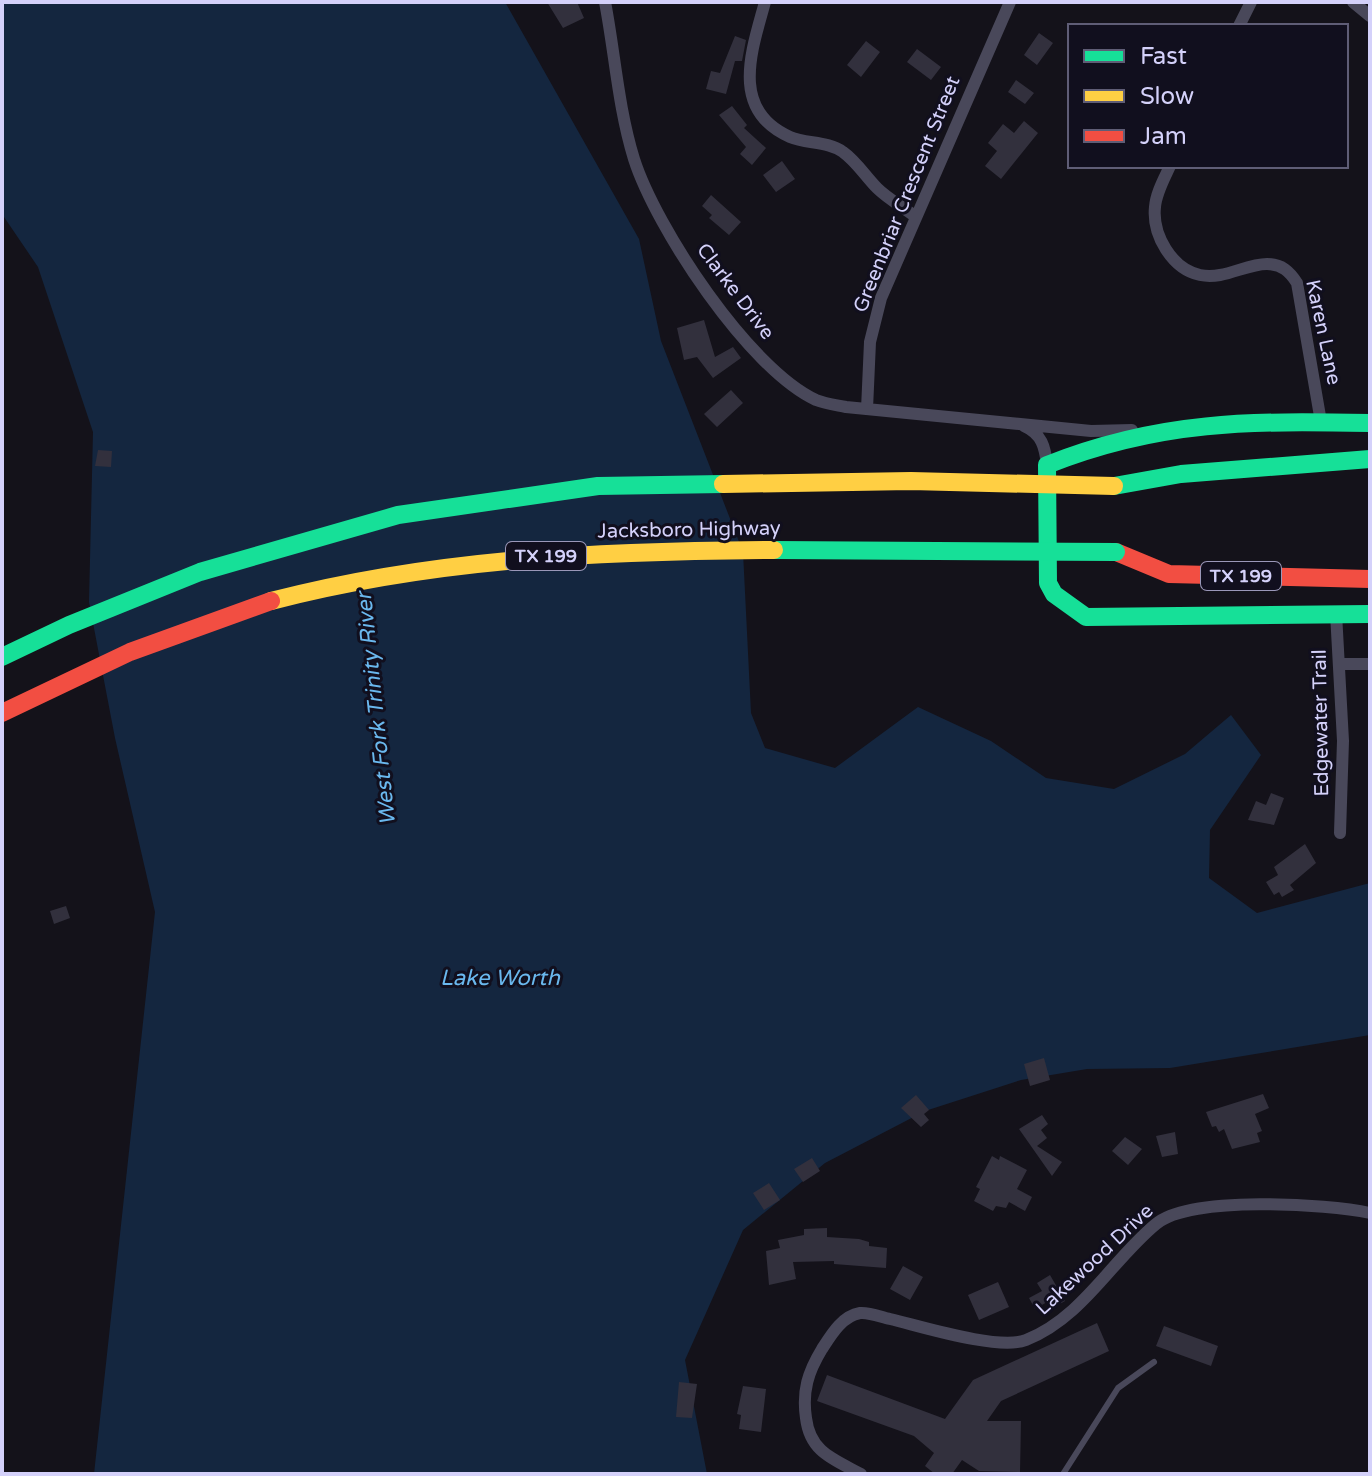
<svg xmlns="http://www.w3.org/2000/svg" width="1372" height="1476" viewBox="0 0 1372 1476" font-family="'Varela Round',sans-serif">
<rect width="100%" height="100%" fill="#14121a"/>
<!-- water -->
<path fill="#14263f" d="M2,2H505L639,239L661,341L743,552L751,713L765,748L835,768L918,707L991,741L1046,778L1114,789L1185,754L1231,715L1261,755L1210,830L1209,878L1257,913L1370,883V1035L1170,1068L1087,1069L1021,1080L925,1111L825,1163L743,1230L685,1360L707,1474H94L155,912L115,738L89,602L93,432L38,267L2,214Z"/>
<!-- building -->
<path fill="#32303d" d="M547,2H577L584,18L563,28Z
M1039,33L1053,43L1037,65L1024,55Z
M735,36L746,40L742,61H735L726,94L706,89L711,71L720,73Z
M866,41L880,52L861,77L847,65Z
M917,49L941,67L931,80L907,62Z
M1016,80L1034,93L1025,104L1008,92Z
M732,106L747,125L744,128L766,148L752,165L740,154L746,147L719,115Z
M1024,121L1038,133L1001,179L985,166L997,151L988,143L1003,124L1014,133Z
M782,161L795,179L776,192L763,175Z
M711,195L741,222L729,235L709,218L712,215L702,206Z
M704,320L715,357L733,347L741,358L713,378L697,357L684,360L677,328Z
M731,390L743,403L717,427L704,414Z
M98,450L112,451L111,467L95,466Z
M1271,793L1284,798L1274,825L1248,820L1256,801L1266,805Z
M1305,844L1316,863L1290,885L1294,890L1282,897L1279,892L1274,895L1266,882L1278,875L1274,867Z
M66,906L70,918L54,924L50,911Z
M1044,1058L1050,1080L1030,1086L1024,1064Z
M1263,1094L1269,1108L1255,1114L1262,1131L1257,1133L1260,1142L1232,1149L1224,1129L1219,1132L1216,1126L1212,1127L1206,1112Z
M916,1095L929,1110L924,1114L929,1120L921,1127L901,1108Z
M1042,1115L1048,1124L1041,1130L1047,1138L1037,1146L1062,1162L1052,1176L1019,1129Z
M1175,1132L1178,1154L1162,1157L1156,1136Z
M1125,1137L1142,1149L1128,1165L1112,1151Z
M992,1156L999,1160L1000,1156L1027,1170L1017,1189L1032,1197L1025,1211L1009,1202L1006,1208L996,1206L993,1211L974,1201L980,1189L976,1187Z
M812,1158L820,1171L803,1182L794,1169Z
M769,1183L780,1200L764,1210L753,1193Z
M827,1228V1237L859,1239L869,1242V1246L887,1248L886,1268L834,1264V1261L793,1262L796,1279L769,1285L766,1251L780,1248L778,1240L804,1235V1229Z
M903,1266L923,1277L910,1300L890,1289Z
M1050,1275L1065,1301L1051,1309L1047,1302L1035,1309L1029,1298L1042,1291L1037,1283Z
M998,1282L1009,1307L979,1320L968,1295Z
M1097,1323L1109,1351L1001,1401L987,1421H1021L1020,1472L979,1471L962,1460L952,1474H935L925,1466L934,1453L914,1436L817,1401L827,1375L945,1419L973,1380Z
M1164,1326L1218,1346L1211,1366L1156,1346Z
M679,1382L697,1384L692,1418L676,1417Z
M743,1386L766,1389L761,1432L739,1429L741,1415L737,1414Z"/>
<g fill="none" stroke-linecap="round" stroke-linejoin="round">
<!-- lane -->
<path stroke="#49485a" stroke-width="6" d="M1063,1474L1118,1388L1154,1362"/>
<!-- street -->
<path stroke="#49485a" stroke-width="12" d="M605,2C615,54 618,107 634,159C656,228 749,369 816,400C826,404 836,405 846,407L1091,431L1132,430
M765,2C752,50 729,110 790,137C806,144 828,141 843,152C856,161 866,177 877,188C888,199 903,207 916,217
M1353,2L1370,16
M1239,26L1251,2
M1170,166C1164,179 1156,193 1155,207C1152,235 1172,269 1200,275C1224,280 1245,264 1267,264C1282,264 1290,272 1297,283L1321,422
M867,409L870,342L881,298L1010,2
M1024,426C1042,434 1045,447 1047,465
M1336,613L1343,741L1340,833
M1341,664H1370
M861,1474C833,1459 810,1452 806,1418C802,1391 808,1372 822,1349C831,1335 842,1316 860,1313C869,1312 881,1317 890,1319C920,1326 999,1351 1026,1340C1082,1318 1112,1260 1156,1224C1190,1195 1327,1204 1370,1213"/>
<!-- fast -->
<path stroke="#16e098" stroke-width="18" d="M1370,423C1251,421 1160,420 1047,465L1048,583L1054,594L1086,617L1370,614
M1114,486L1181,474L1370,459"/>
<!-- jam -->
<path stroke="#f24e42" stroke-width="18" d="M1116,552L1169,574L1370,579"/>
<!-- fast-bridge -->
<path stroke="#16e098" stroke-width="18" d="M774,550L1116,552
M2,657L69,625L200,572L398,515L598,486L723,484"/>
<!-- slow-bridge -->
<path stroke="#ffcf43" stroke-width="18" d="M723,484L911,481L1114,486
M271,601C436,558 604,551 774,550"/>
<!-- jam-bridge -->
<path stroke="#f24e42" stroke-width="18" d="M2,713L130,652L271,601"/>
</g>
<g text-anchor="middle" stroke-width="6" stroke-linejoin="round" paint-order="stroke">
<!-- shield labels -->
<g fill="#110f1e" stroke="#9a97b8" stroke-width="2">
<rect x="506" y="542" width="80" height="28" rx="6"/>
<rect x="1201" y="562" width="80" height="28" rx="6"/>
</g>
<g font-size="18" font-weight="bold" fill="#d4d1fa">
<text x="546" y="562">TX 199</text>
<text x="1241" y="582">TX 199</text>
</g>
<!-- street labels -->
<g font-size="20" fill="#d4d1fa" stroke="#110f1e">
<text transform="translate(906 194) rotate(-68)" y="7">Greenbriar Crescent Street</text>
<text transform="translate(736 291) rotate(53)" y="7">Clarke Drive</text>
<text transform="translate(1324 332) rotate(78)" y="7">Karen Lane</text>
<text transform="translate(689 529) rotate(-1)" y="7">Jacksboro Highway</text>
<text transform="translate(1320 723) rotate(-91)" y="7">Edgewater Trail</text>
<text transform="translate(1094 1259) rotate(-43)" y="7">Lakewood Drive</text>
</g>
<!-- water labels -->
<g font-size="22" font-style="italic" fill="#6ab8ee" stroke="#110f1e">
<text transform="translate(375 709) rotate(-96)" y="8">West Fork Trinity River</text>
<text x="500" y="985">Lake Worth</text>
</g>
</g>
<!-- border -->
<rect width="1372" height="1476" fill="none" stroke="#d4d1fa" stroke-width="8"/>
<!-- legend -->
<rect x="1068" y="24" width="280" height="144" fill="#110f1e" stroke="#5f5d76" stroke-width="2"/>
<rect x="1084" y="50" width="40" height="12" fill="#16e098" stroke="#5f5d76" stroke-width="2"/>
<text x="1140" y="64" font-size="24" fill="#d4d1fa">Fast</text>
<rect x="1084" y="90" width="40" height="12" fill="#ffcf43" stroke="#5f5d76" stroke-width="2"/>
<text x="1140" y="104" font-size="24" fill="#d4d1fa">Slow</text>
<rect x="1084" y="130" width="40" height="12" fill="#f24e42" stroke="#5f5d76" stroke-width="2"/>
<text x="1140" y="144" font-size="24" fill="#d4d1fa">Jam</text>
</svg>
